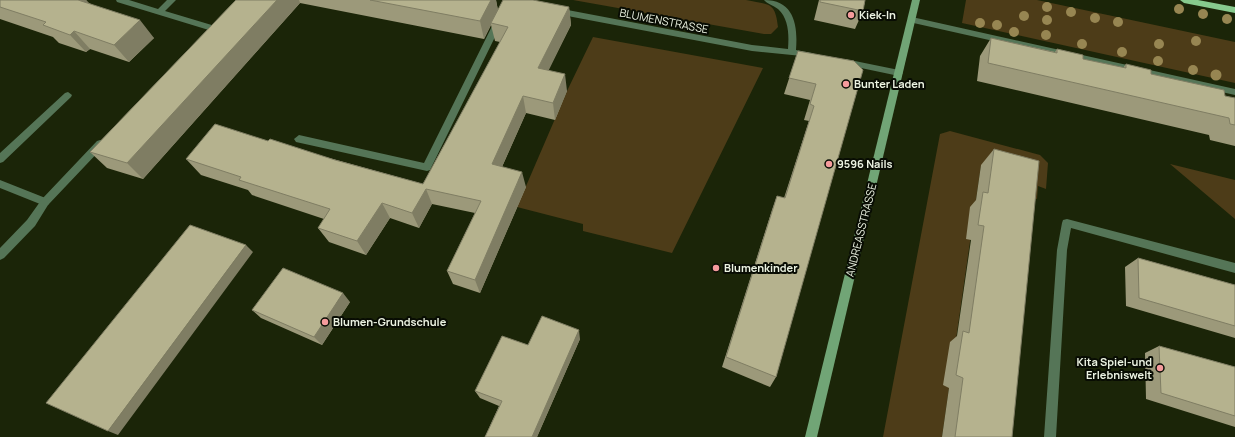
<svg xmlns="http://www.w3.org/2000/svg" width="1235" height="437" viewBox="0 0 1235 437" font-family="Manrope,sans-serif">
<rect width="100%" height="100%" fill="#1b2508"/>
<!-- green -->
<path fill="#4d3c18" d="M573,0H746C769,5 775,1 778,27L771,34H764Z
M966,0H1037L1235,42V83L962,23Z
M593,37L763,68L672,253L583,231V224L517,207L567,91Z
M950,131L1040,155L1048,163L1046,189L1038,186L1037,199L1023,195L981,165L942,437H883L940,134Z
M1170,164L1235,180V219Z"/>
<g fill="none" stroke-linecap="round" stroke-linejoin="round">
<!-- lane -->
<path fill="#557557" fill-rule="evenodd" d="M116,0H129L158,9L167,0H176L165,11L215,26L216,28L212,31L117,2Z
M505,0H513L430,170L427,171L296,142L294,139L299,135L424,163Z
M68,92L72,95L71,97L3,162L0,163V153L65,93Z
M0,180L48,199L50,202L48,205L45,206L0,188Z
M1067,219L1235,263V273L1071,228L1067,250L1056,437H1044L1057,250L1062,223L1063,220Z"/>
<!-- street -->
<path fill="#557557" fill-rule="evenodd" d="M764,0C794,0 798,25 796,50L812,53L813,55L812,57L752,51L557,14L553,11L557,8L752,45L788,49C789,35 789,19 778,9C773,5 767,4 764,0Z
M912,17L1235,89V95L909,22L908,20Z
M845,59L899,70L903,73L899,76L842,64L841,62Z
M100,140L103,141L105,144L103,147L48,205L35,226L4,258L0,260V248L27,220L42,199L97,141Z"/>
<!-- secondary -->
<path fill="#71a576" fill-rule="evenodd" d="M912,0H920L817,437H805Z"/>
<!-- primary -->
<path fill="#87ca8d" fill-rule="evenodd" d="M1180,0H1198L1235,7V13L1184,3Z"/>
</g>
<!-- trees -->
<g fill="#978652">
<circle cx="1047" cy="7" r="5"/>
<circle cx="1179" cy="9" r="5"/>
<circle cx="1071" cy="12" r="5"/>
<circle cx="1203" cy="14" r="5"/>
<circle cx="1024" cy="16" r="5"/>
<circle cx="1095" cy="18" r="5"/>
<circle cx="1227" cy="19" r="5"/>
<circle cx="1047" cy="20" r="5"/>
<circle cx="1118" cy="22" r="5"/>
<circle cx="980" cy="23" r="5"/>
<circle cx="997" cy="25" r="5"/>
<circle cx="1014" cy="32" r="5"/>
<circle cx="1046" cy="35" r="5"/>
<circle cx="1196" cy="41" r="5"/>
<circle cx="1082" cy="44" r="5"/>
<circle cx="1159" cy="44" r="5"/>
<circle cx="1122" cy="52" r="5"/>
<circle cx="1158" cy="61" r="5"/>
<circle cx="1193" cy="70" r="5"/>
<circle cx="1216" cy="75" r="5.5"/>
</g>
<!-- wall -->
<path fill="#9c997a" d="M0,0H86L89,3L154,38L129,62L90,49L86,52L59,43L53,37L0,19Z
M236,0H496L498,10L569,7L571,25L548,70L567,91L555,120L526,113L502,167L526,187L480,293L453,284L447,271L475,213L432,204L419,228L390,218L366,255L329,242L318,228L324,219L252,195L248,190L201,175L186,159L268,141L423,184L500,42L495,41L491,25L484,39L300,3L143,179L107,168L90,152Z
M819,0H865L863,11L855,29L814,20Z
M991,38L1055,52L1057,49L1083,59L1123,68L1126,64L1151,74L1225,96L1235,98V146L1210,140L1209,135L977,81L980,56Z
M798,51L854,61L776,377L770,387L722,367L772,210L777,196L784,198L809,121L804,120L810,100L784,94Z
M994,149L1012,437H942L949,388L943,385L950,342L957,336L971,240L966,239L970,207L976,200L981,165Z
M1138,258L1235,285V338L1126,306L1125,267Z
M350,302L322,345L261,318L252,310Z
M580,339L537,437H485L499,406L480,398L475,391L528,345Z
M1159,346L1235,367V427L1146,399L1145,353Z"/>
<!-- shaded-wall -->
<path fill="#7f7d63" d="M69,0H86L90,5Z
M277,0H299L300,3L143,179L127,163Z
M491,0H496L498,11L491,23V25L484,39L480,21Z
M569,7L571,25L541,86L538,68Z
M140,20L154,38L129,62L114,45Z
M74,31L90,49L86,52L70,35Z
M565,74L567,91L555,120L553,103Z
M523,96L526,113L496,180L492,164Z
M522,172L526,187L480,293L475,280Z
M426,189L432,204L419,228L412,213Z
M382,203L390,218L366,255L357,241Z
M246,245L253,252L118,435L108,431Z
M343,293L350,302L322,345L314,337Z
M579,330L580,339L537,437H532Z"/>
<!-- building -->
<path fill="#b5b28e" stroke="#7f7d63" d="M0,0H78L140,20L114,45L74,31L70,35L43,25L46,22L0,7Z
M236,0H277L127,163L90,152Z
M370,0H491L480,21Z
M503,0H533L569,7L538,68L565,74L553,103L523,96L492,164L522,172L475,280L447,271L481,201L426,189L412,213L382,203L357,241L318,228L330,209L239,180L241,177L186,159L215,124L268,141L270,139L335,160L423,184L508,27L491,23Z
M820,0H865L863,11L820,2Z
M991,38L1057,53V49L1083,55V59L1126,68V64L1151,70V74L1224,90L1225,96L1235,98V125L1230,124L1229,118L988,63Z
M798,51L854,61L863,70L776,377L726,357L777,196L785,198L814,106L810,104L816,84L789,78Z
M994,149L1039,161L1012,437H955L963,378L956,375L963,331L969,333L984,226L978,225L983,192L988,193Z
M190,225L246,245L108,431L46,403Z
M1138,258L1235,285V326L1139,298Z
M283,268L343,293L314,337L252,310Z
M542,316L579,330L532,437H485L502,401L475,391L502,336L528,345Z
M1159,346L1235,367V416L1161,393Z"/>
<!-- markers -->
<g fill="#f59b9c" stroke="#080c03" stroke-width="1.5">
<circle cx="851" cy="15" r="4"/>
<circle cx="846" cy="84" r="4"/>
<circle cx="829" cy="164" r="4"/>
<circle cx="716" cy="268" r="4"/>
<circle cx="325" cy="322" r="4"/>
<circle cx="1160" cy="368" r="4"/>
</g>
<g text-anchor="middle" stroke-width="4" stroke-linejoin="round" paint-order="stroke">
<!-- poi labels -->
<g font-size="11" font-weight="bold" fill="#ecf3e2" stroke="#080c03" text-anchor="start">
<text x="859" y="19">Kiek-In</text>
<text x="854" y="88">Bunter Laden</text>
<text x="837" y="168">9596 Nails</text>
<text x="724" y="272">Blumenkinder</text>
<text x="333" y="326">Blumen-Grundschule</text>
<text x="1152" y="366" text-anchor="end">Kita Spiel-und<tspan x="1152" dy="13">Erlebniswelt</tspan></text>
</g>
<!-- street labels -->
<g font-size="11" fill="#ecf3e2" stroke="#080c03">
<text transform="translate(664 21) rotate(11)" y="4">BLUMENSTRASSE</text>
<text transform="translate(861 230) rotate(-76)" y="4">ANDREASSTRASSE</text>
</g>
</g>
</svg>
